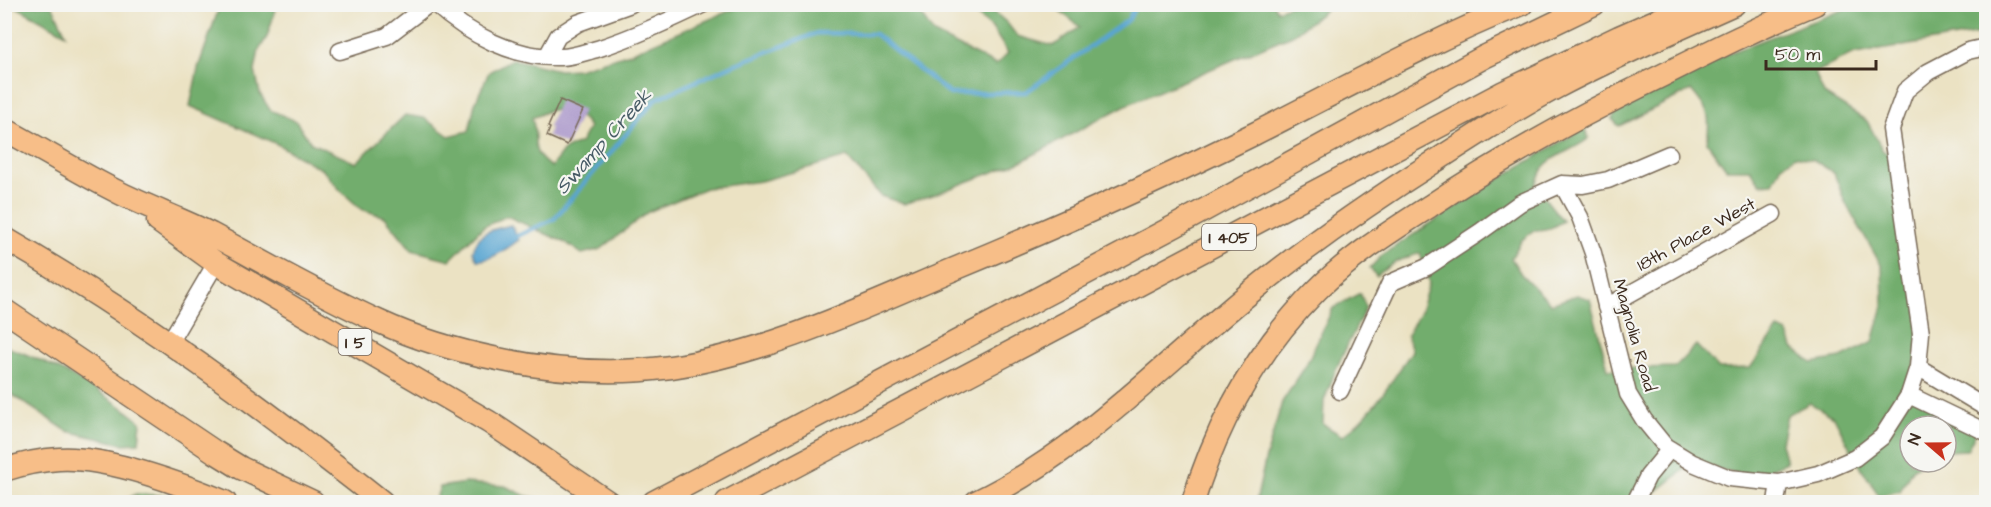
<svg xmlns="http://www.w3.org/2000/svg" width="1991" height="507" viewBox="0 0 1991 507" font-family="'Architects Daughter',sans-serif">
<rect width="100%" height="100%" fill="#f6f6f2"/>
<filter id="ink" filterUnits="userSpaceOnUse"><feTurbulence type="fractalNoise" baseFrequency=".0167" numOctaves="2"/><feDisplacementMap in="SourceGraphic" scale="12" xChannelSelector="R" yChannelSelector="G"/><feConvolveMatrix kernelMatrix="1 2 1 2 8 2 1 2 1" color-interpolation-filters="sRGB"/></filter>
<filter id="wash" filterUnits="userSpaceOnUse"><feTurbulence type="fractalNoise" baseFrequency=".008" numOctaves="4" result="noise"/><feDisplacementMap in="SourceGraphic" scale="24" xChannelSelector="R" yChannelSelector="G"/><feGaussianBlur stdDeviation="1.35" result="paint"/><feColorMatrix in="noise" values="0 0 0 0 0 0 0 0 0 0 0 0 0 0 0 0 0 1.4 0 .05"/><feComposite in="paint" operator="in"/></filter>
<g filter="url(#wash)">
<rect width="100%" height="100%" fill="#ebe2c3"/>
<!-- forest -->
<path fill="#72ad6d" stroke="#566c46" stroke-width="1.5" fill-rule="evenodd" d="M1273,4L1277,10L1291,5H1332L1294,34L1124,106L1022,161L933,195L904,204L881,196L847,157L761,181L706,188L648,212L601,249L582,254L566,243L507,216L483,227L450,260L412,250L385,217L361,209L340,190L323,170L277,144L190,106L198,68L220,5H277L267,37L259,50L255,71L260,94L270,110L296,121L311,143L356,163L405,115L424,118L449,136L469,131L475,103L489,72L512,59L559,70L578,69L630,53L743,5H914L934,34L996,65L1008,53L992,28L965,5H986L1007,23L1017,36L1053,46L1080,27L1060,11L1058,5ZM550,110C569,111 578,110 589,127L581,142L564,150L551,167C526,149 540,143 532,118Z
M13,5H52L66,34Z
M1856,5H1986V32L1850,55L1815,73L1824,94L1867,121L1883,151L1895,157L1921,333L1909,395L1978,428L1967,450L1946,451V426H1910V462H1923L1912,469L1900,491L1879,496L1855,458L1834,417L1810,403L1787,415L1781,443L1786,462L1768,470L1779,483L1693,463L1644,501L1256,502L1265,461L1282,402L1305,367L1333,308L1360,293L1366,307L1336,369L1324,401L1323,424L1342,436C1373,414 1391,382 1412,351L1407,335L1420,312L1429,283L1420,253L1395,262L1376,276L1370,268L1382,255L1494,182L1584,128L1589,138C1577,149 1552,155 1543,168C1540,173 1538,180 1535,186L1563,221L1551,228L1534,231L1522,240L1511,258L1521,274L1551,304L1577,295L1590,299L1608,369L1675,367L1696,345L1719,369L1750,368L1778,329L1788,333L1793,348L1812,363L1841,358L1873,342L1883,306L1882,267L1844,200L1834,173L1814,160L1795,156L1781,167L1773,183L1760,184L1750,169H1726L1707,142C1711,115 1709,111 1691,90L1619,126L1612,119L1617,110L1726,54Z
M4,346C51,362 104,391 141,422L139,443L123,444L67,431L5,390Z
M465,483L505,486L526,496L557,502L435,501L440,487Z
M136,494L180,496L192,502H122Z"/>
<!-- water -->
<path fill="#59a5d1" stroke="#4a6878" stroke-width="1.5" d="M511,225L519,240C507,248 492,261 477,260L473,251C479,230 491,230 511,225Z"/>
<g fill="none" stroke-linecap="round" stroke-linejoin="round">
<!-- stream -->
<path stroke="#59a5d1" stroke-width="4.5" d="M513,238L554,219L656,99L733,65L817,33L875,34L950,94L1026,92L1129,19L1136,4
M164,502L176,489"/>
</g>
<g id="blocks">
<!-- building -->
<path fill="#b3a2cf" d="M560,100L583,110L567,145L547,136L550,128L548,127Z"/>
</g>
</g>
<g filter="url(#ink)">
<use href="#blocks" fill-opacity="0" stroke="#796a58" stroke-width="1.5"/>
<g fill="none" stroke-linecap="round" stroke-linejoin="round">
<!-- minor casing -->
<g stroke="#796a58" stroke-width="19">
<path id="minor" d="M435,4C468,34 515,59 561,57C573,57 585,52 597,49C634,37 668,21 704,4
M340,51L387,36L429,4
M547,56L558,36L578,23L631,4
M1562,184L1580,217L1593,253L1628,394L1644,420L1665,446L1693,463L1729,478L1779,483L1818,474L1855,458L1882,437L1909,395L1918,367L1921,333L1891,129L1905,91L1928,72L1968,51L1986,47
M1606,307L1773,214
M169,343L216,263
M1918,367L1986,408
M1340,391L1390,283L1427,267L1480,232L1520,203L1562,184L1583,185L1608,180L1669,154
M1909,395L1986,432
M1635,502L1648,476L1670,449
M1776,502L1779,483"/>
</g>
<!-- highway casing -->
<g stroke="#796a58" stroke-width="25">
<path id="highway" d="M4,129C43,150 81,174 120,193C150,208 181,219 211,234C267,264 322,296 380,322C417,339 458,351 498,359C555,371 613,375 671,367C768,353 862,308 952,270C1054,228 1155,183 1254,134C1343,89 1430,41 1522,4
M158,221L216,263L489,422L608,502
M4,238C106,297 203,364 296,435C325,458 354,479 382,502
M4,310L215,452L241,468L313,502
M4,470C22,464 40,460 59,459C107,456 181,484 225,502
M654,502L1175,226L1484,57L1594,4
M727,502L1502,93L1619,37L1694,4
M976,502C1081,452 1161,365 1251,292C1309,245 1371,202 1434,162C1474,136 1514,110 1555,88C1613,57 1674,31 1734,4
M1193,502C1217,423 1258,349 1317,290C1350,257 1391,231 1430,206C1504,156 1583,114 1663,75C1713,50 1763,25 1815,4"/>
</g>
<!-- minor -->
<use href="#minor" stroke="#fff" stroke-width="16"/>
<!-- highway -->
<use href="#highway" stroke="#f7be88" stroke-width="22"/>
</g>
</g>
<g text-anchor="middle" stroke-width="4.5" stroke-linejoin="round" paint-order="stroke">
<!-- shield labels -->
<g fill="#f6f6f2" stroke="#73675e" stroke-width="1.5">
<rect x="1202" y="224" width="54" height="26" rx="4.5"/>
<rect x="338.5" y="329" width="33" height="26" rx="4.5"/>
</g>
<g font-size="16" font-weight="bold" fill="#3b2a1e">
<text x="1229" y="243">I 405</text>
<text x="355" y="348">I 5</text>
</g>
<!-- street labels -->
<g font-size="18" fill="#3b2a1e" stroke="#f6f6f2">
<text transform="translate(1696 234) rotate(-29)" y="6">18th Place West</text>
<text transform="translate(1635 335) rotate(74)" y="6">Magnolia Road</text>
</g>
<!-- water labels -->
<g font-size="20" font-style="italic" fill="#475b66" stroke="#f6f6f2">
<text transform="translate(603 141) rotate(-48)" y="7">Swamp Creek</text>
</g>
</g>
<!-- margin -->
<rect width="1991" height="507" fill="none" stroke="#f6f6f2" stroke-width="24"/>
<!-- north arrow -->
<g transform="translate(1928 444) rotate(290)"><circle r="28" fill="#f6f6f2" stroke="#aba49d" stroke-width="1.5"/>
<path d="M0-4.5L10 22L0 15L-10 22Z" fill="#c8321e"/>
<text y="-9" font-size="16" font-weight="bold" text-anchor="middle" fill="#3b2a1e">N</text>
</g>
<!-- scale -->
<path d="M1766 60v9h110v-9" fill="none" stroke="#3b2a1e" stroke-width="3"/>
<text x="1775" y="60" font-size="18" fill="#3b2a1e" stroke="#f6f6f2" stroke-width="4.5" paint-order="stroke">50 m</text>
</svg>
